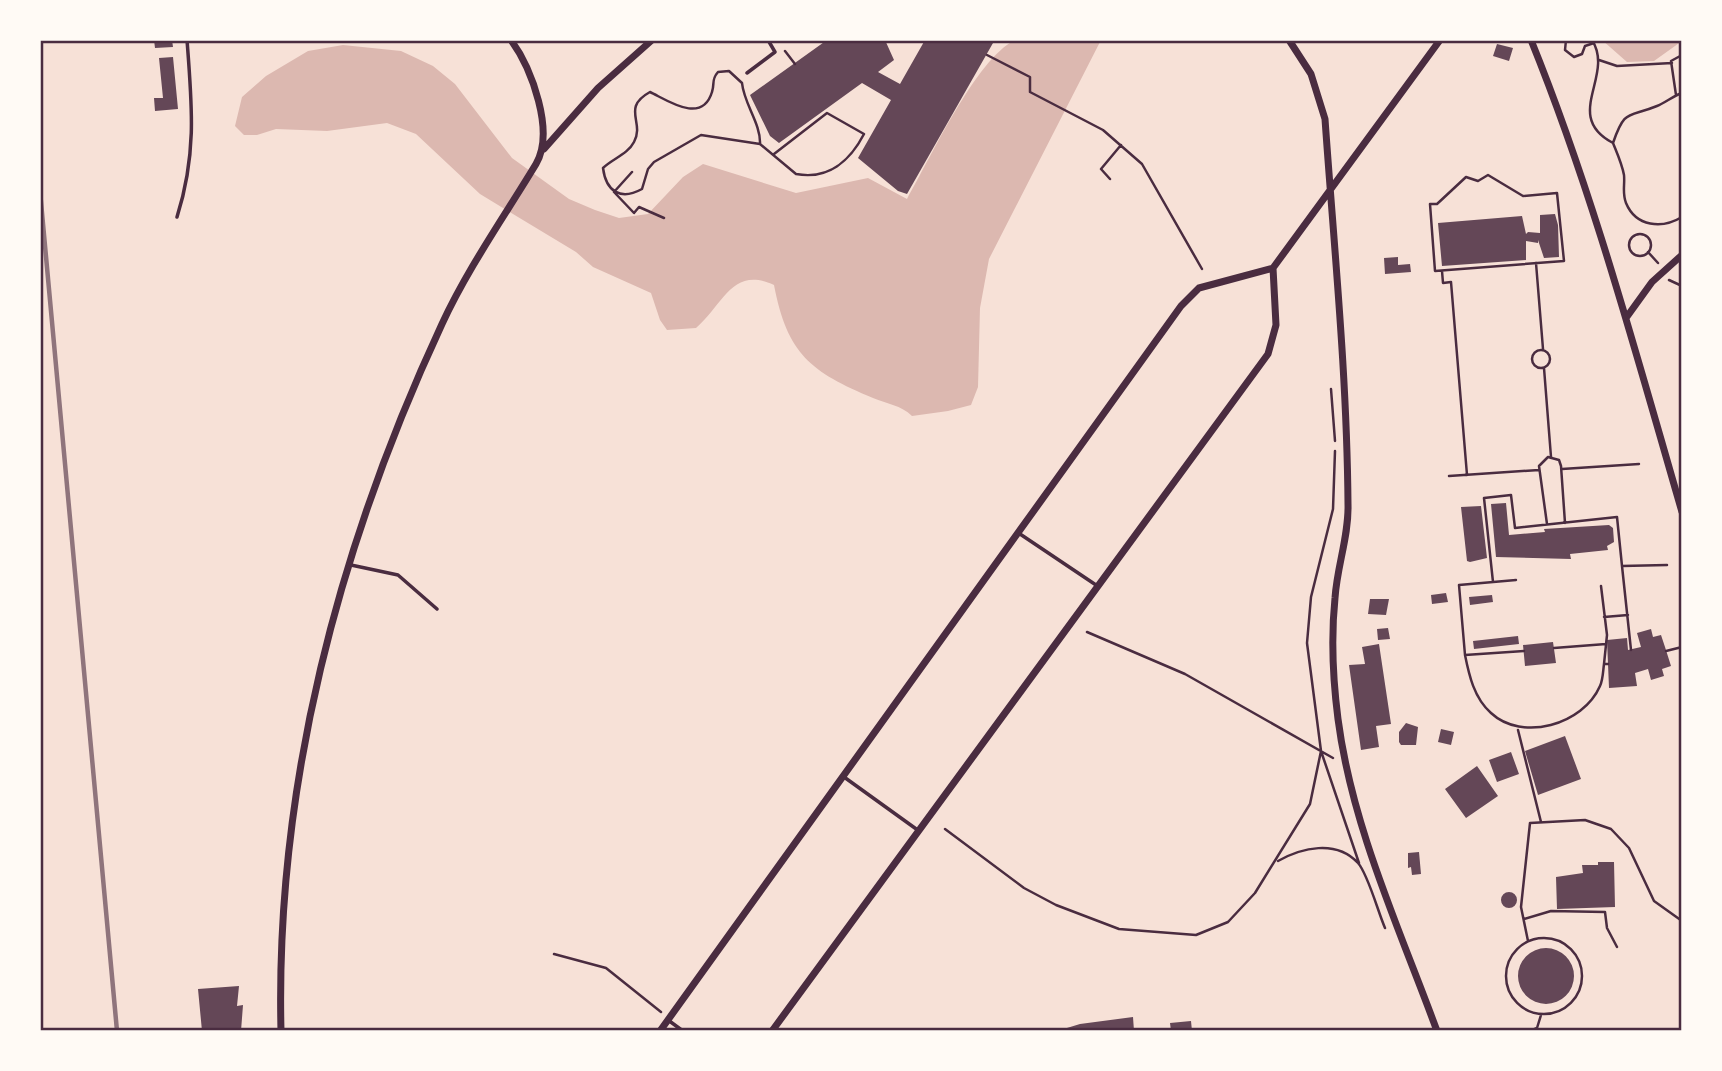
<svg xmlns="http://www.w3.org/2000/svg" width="1722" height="1071" viewBox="0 0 1722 1071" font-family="'Varela Round',sans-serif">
<rect width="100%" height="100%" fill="#f7e1d7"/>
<!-- water -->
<path fill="#dcb8b0" d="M1015,40H1101L989,259L980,308L978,387L971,405L948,411L912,416C901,405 887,404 873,398C811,372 787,354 774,285C732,266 724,304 696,328L667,330L660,320L651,293L593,267L576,252L480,194L416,134L387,123L327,131L276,129L257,135H244L235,126L242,97L266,76L308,51L343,45L401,51L433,66L455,84L512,158L569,199L595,210L619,218L648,214L683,177L703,164L796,193L868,178L907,199C930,159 976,59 1015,40Z
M1602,40H1682V41L1654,61L1627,62Z"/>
<!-- building -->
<path fill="#644757" d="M154,40H172L173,47L155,48Z
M827,40H885L894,60L878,72L900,84L925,40H989L993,43L907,194L898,191L858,158L891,100L862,83L779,143L770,136L750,95Z
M1497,44L1513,48L1509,61L1493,56Z
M173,57L178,109L155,111L154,98H163L159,58Z
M1555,214L1558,225L1559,257L1544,258L1538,240V243L1526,241V260L1442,266L1438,223L1522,216L1526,234L1528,232L1540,233V215Z
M1398,257V265L1410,264L1411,272L1385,274L1384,258Z
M1506,503L1509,535L1545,532L1544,529L1609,525L1613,528L1614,542L1607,546L1608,550L1570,554L1571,559L1496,557L1491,504Z
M1481,506L1487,558L1470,562L1467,561L1461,507Z
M1446,593L1448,602L1432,604L1431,595Z
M1492,595L1493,602L1470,605L1469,597Z
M1370,599H1389L1386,615L1368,614Z
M1388,628L1390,639L1378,640L1377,629Z
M1651,629L1653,637L1661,635L1665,647L1671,666L1662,669L1664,676L1651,680L1648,669L1635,673L1637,686L1609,688L1607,640L1627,638L1628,650L1641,647L1637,633Z
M1518,636L1519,644L1474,649L1473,641Z
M1553,642L1556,663L1525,666L1523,645Z
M1379,644L1391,724L1376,726L1379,747L1361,750L1349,665L1365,664L1362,647Z
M1406,723L1418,727L1416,745H1401L1399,742V732Z
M1441,729L1454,732L1451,745L1438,742Z
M1565,736L1581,779L1538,795L1525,751Z
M1511,752L1519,774L1497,782L1489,760Z
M1477,766L1498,796L1466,818L1445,789Z
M1419,852L1421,874L1412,875L1411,867L1408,868V853Z
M1598,862H1614L1615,907L1557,909L1556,877L1583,873L1582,865H1598Z
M1501 900a8 8 0 1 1 16 0a8 8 0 1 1-16 0Z
M1518 976a28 28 0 1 1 56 0a28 28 0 1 1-56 0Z
M239,986L237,1006L243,1005L241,1031H202L198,989Z
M1133,1017L1134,1031H1057L1080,1024Z
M1191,1021L1192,1031H1171L1170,1023Z"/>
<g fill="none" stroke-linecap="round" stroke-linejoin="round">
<!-- path -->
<path stroke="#4a2c40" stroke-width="2.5" d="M1566,40L1565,50L1574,57L1582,54L1585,46L1594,43
M1592,40C1615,76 1562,116 1613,143
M785,51L795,64
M987,55L1030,77V92L1103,130L1142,164L1202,269
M1599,60L1617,66L1672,63
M1682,93C1673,96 1665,103 1657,106C1628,118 1625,108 1613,143C1617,153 1622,164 1624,175C1625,185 1622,193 1626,203C1636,227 1662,229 1682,217
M1676,95L1671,61L1682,55
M760,144C761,124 744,104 742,83L729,71L718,72C711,80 715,83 712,92C702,125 667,100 650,92C621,108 645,122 634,142C628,154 612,159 603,168C606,191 620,201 642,189L648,169L654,162L701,135L760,144L796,174C828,180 850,161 864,134L827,113L774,154
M632,172L614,192L634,213L639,207L664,218
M1488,175L1523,196L1557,193L1564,261L1435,271L1430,204H1437L1466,177L1478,181Z
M1110,179L1101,169L1121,145
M1629 245a11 11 0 1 1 22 0a11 11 0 1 1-22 0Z
M1648,252L1658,263
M1536,263L1543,349
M1442,271L1443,283L1451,282L1467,475
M1669,280L1682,286
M1532 359a9 9 0 1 1 18 0a9 9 0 1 1-18 0Z
M1544,368L1551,457
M1331,389L1335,441
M1562,469L1639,464
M1449,476L1539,470
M1547,524L1539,466L1548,457L1559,460L1561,466L1565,523
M1493,582L1484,498L1511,495L1515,528L1617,517L1622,566
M1601,586L1607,635L1604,664
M1604,617L1628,615
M1087,632L1185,674L1333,758
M1554,648L1606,644
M1631,650L1622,566L1667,565
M1524,651L1465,655C1469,675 1474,698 1491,713C1522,742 1583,725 1600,686C1603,680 1603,671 1604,664H1608
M1666,651L1682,647
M1465,655L1459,585L1516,580
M1518,730L1541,822
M1322,754L1359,863
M945,829L1024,888L1056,905L1119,929L1196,935L1228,922L1255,893L1310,804L1321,751L1307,643L1311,597L1333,509L1335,451
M1278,861C1301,848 1336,839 1358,863C1368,874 1378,912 1385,928
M1524,919L1551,911L1605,912L1607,928L1617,947
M1506 976a38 38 0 1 1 76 0a38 38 0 1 1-76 0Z
M1528,941L1521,907L1530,823L1585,820L1611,829L1629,848L1654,901L1682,921
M554,954L606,968L661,1012
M1530,1031L1537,1028L1541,1015"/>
<!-- service -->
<path stroke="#4a2c40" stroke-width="3.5" d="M747,73L775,52L768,40
M177,217C197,154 192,105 187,40
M1020,534L1096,585
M351,565L398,575L437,609
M844,777L919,831
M668,1020L683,1031"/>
<!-- minor -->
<path stroke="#4a2c40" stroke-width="7" d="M1289,40L1311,74L1325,119C1334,247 1347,375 1348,504C1349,536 1337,566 1335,598C1331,637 1333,680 1338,719C1352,827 1400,930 1437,1031
M1531,40C1593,193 1636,354 1682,512
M544,149L598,88L652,40
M1273,268L1440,40
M1626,318L1652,282L1682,255
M281,1031C275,786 339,545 442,324C468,268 504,217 536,164C555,132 532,69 511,40
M660,1031L1181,306L1199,288L1273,268L1276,325L1268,354L772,1031"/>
<!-- rail -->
<path stroke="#8f747c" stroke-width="4.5" d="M40,191L117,1031"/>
</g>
<!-- border -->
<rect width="1722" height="1071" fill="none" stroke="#fffaf5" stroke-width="84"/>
<rect x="42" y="42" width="1638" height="987" fill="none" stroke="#4a2c40" stroke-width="2.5"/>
</svg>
